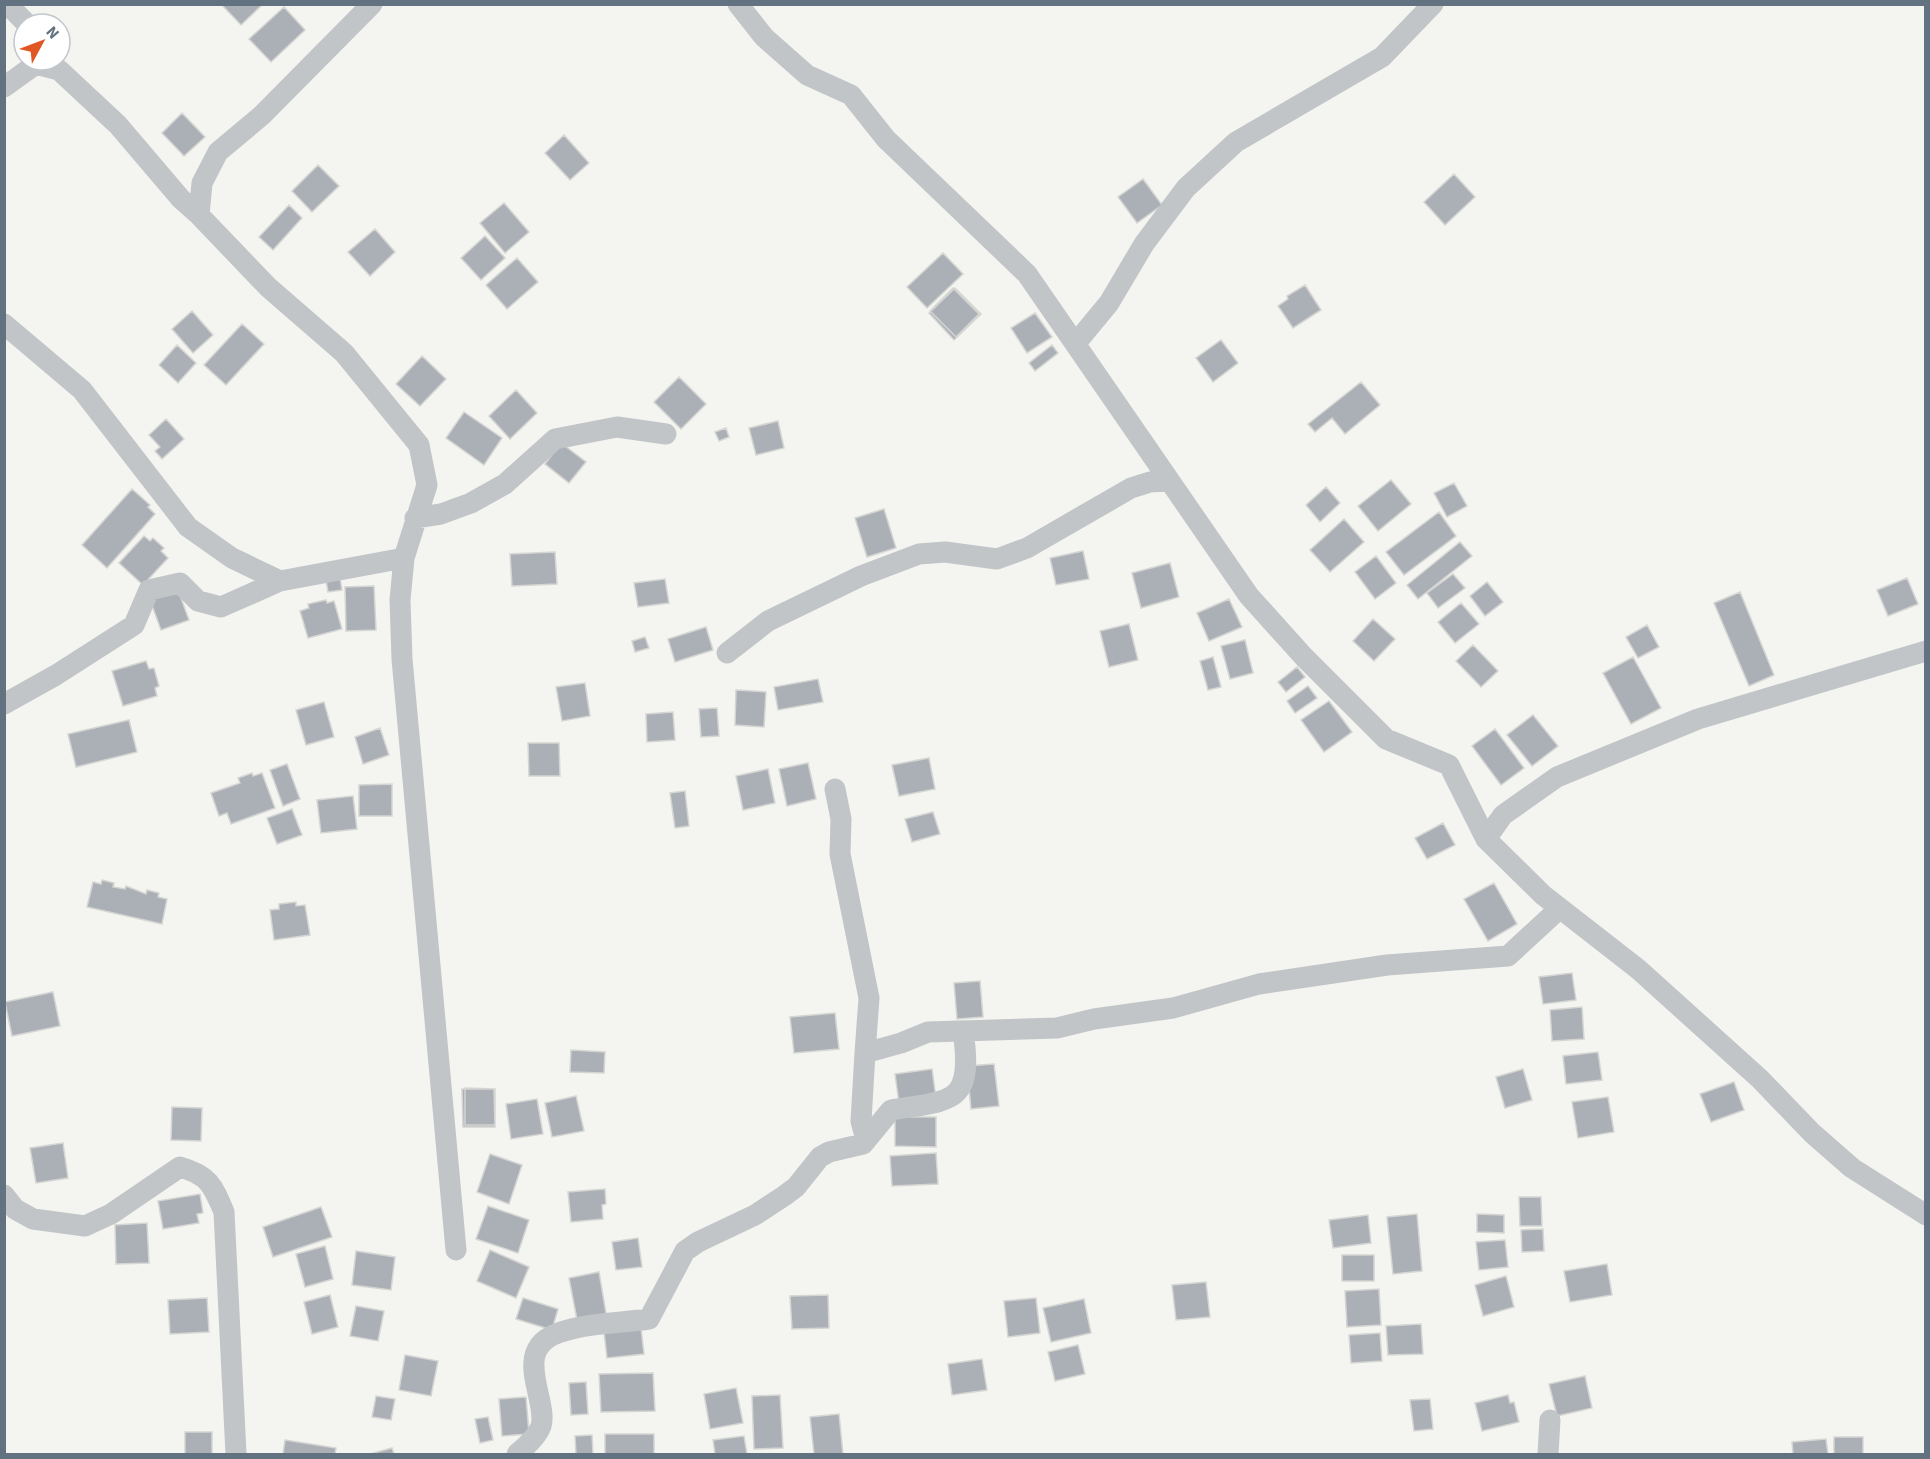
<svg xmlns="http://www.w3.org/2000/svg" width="1930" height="1459" viewBox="0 0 1930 1459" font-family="'Source Sans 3',sans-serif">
<rect width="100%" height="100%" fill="#f4f4f0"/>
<!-- building -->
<path fill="#aab0b6" stroke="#d5d5d3" stroke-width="1.5" d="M221,4H263L241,25Z
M284,7L305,30L271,62L249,39Z
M182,113L205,137L184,156L162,133Z
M564,135L589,163L570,180L545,153Z
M318,165L339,186L312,212L292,191Z
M1454,174L1475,197L1445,225L1424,202Z
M1143,179L1162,205L1137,223L1118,197Z
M504,203L529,232L505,253L480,223Z
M289,205L302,218L273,250L259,237Z
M375,229L395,252L370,276L348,252Z
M485,236L505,258L481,280L461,258Z
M943,253L963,274L927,308L907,287Z
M517,258L538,282L507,309L486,285Z
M1305,285L1321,310L1293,328L1278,306L1288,299L1287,296Z
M953,288L979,314L956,337L930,311Z
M955,288L981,314L954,340L929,313Z
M192,311L213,335L193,353L172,329Z
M1035,313L1052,337L1027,353L1011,328Z
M242,324L264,344L226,385L204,365Z
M1221,340L1238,363L1213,382L1196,358Z
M177,345L196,363L178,383L159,365Z
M1052,345L1058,353L1035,371L1029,363Z
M422,356L446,379L420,406L396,384Z
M679,377L706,404L681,429L654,402Z
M1361,382L1380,405L1345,434L1332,418L1315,432L1308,424Z
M516,390L537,413L510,439L489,416Z
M464,412L502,438L484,465L446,438Z
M166,419L184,439L162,459L155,451L160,447L149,435Z
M778,421L784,448L756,455L749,428Z
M726,428L729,437L719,441L715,432Z
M561,443L586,462L569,483L545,464Z
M1391,480L1411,504L1378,531L1358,506Z
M1454,483L1467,506L1447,517L1434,493Z
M1326,487L1340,503L1320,522L1306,505Z
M132,489L150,505L148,507L155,514L107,568L82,545Z
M884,509L896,548L867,557L855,518Z
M1439,512L1456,536L1404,575L1386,552Z
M1344,519L1364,542L1330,572L1310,550Z
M144,536L150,541L153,538L164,548L161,551L168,558L143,585L119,563Z
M1460,542L1472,556L1418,599L1407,585Z
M1083,551L1089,579L1056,585L1050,558Z
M555,552L557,584L512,586L510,554Z
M1376,556L1396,583L1375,599L1355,572Z
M1170,563L1179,597L1141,608L1132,573Z
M1453,574L1465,588L1438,608L1427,593Z
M340,578L342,590L328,592L326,580Z
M1907,578L1918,604L1888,616L1877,590Z
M665,579L669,603L638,607L634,583Z
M1487,582L1503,602L1485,616L1470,596Z
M374,586L376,630L346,631L345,587Z
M178,590L189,620L161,630L150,600Z
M1740,592L1774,675L1749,686L1714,603Z
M1229,599L1242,627L1209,641L1197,613Z
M326,600L327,603L334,601L342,629L308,638L300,611L309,608L308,604Z
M1461,603L1479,624L1455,643L1438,622Z
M1373,619L1395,639L1374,661L1353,641Z
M1129,624L1138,660L1109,667L1100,631Z
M1647,625L1659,647L1638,658L1626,637Z
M706,627L713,650L675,662L668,639Z
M645,637L649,648L635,652L632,641Z
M1245,640L1253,673L1230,679L1221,646Z
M1473,645L1498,671L1481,687L1456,661Z
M1213,657L1221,687L1208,690L1200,661Z
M1633,657L1661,708L1631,724L1603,673Z
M146,661L149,669L154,668L159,686L155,688L157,696L123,706L112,671Z
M1297,667L1305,677L1286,692L1278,682Z
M818,679L823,702L778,710L774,687Z
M585,683L590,716L562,721L556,687Z
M1308,686L1317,698L1295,713L1287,701Z
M736,690L766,692L764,727L735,725Z
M1329,701L1352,732L1324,752L1301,720Z
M324,702L334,737L306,745L296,710Z
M717,708L719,736L701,737L699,709Z
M673,712L675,740L647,742L646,714Z
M1533,715L1558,746L1532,766L1507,735Z
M129,720L137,752L76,767L68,734Z
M380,728L389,755L363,764L355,737Z
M1495,729L1524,768L1501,785L1472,746Z
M528,743H559L560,776H529Z
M929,758L935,789L899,796L892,765Z
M808,763L816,799L787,806L779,769Z
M287,764L300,799L283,806L270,770Z
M768,769L775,803L743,810L736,776Z
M252,773L253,776L262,773L275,808L231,824L227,813L219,816L211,793L240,783L238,778Z
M392,784V816H359V785Z
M685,791L689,826L675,828L670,793Z
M353,796L357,829L321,833L317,800Z
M292,809L302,835L277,844L267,818Z
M933,812L940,834L912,842L905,819Z
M1443,823L1455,845L1427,859L1415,838Z
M102,880L114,883L113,887L125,889L126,886L146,894L147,890L159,893L158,897L167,899L162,924L87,907L93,882L101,884Z
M1494,883L1517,924L1488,941L1464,899Z
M296,902V906L305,905L310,935L274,940L270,910L279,909V904Z
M1572,973L1576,1000L1543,1004L1539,977Z
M980,981L983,1017L957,1019L954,983Z
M53,992L60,1026L12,1036L5,1002Z
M1582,1007L1584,1039L1552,1041L1550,1010Z
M835,1013L839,1049L794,1053L790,1017Z
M571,1050L605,1052L604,1073L570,1072Z
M1598,1052L1602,1080L1566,1084L1563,1056Z
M994,1064L999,1106L971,1109L967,1066Z
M932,1069L936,1098L899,1103L895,1074Z
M1523,1069L1532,1100L1505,1108L1496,1077Z
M1734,1082L1744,1110L1711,1122L1700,1094Z
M465,1088L495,1089V1125H465Z
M462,1089H494L495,1127H463Z
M576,1096L584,1131L552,1137L545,1103Z
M1608,1097L1614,1132L1578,1138L1572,1102Z
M537,1099L543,1134L511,1139L506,1104Z
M172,1107L202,1108L201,1141L171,1140Z
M895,1117H936V1147L895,1146Z
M63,1143L68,1178L36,1183L30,1148Z
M936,1153L938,1184L892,1186L890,1156Z
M490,1154L522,1165L509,1204L477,1192Z
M605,1189L606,1204L602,1205L603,1219L571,1222L568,1192Z
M200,1194L203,1213L197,1214L199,1223L163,1229L158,1201Z
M1519,1197H1541L1542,1226H1520Z
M488,1206L529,1220L518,1253L476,1239Z
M321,1207L332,1237L273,1257L263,1227Z
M1417,1214L1422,1271L1393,1274L1387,1217Z
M1477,1214L1504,1215V1233L1477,1232Z
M1368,1215L1371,1243L1333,1248L1329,1220Z
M147,1223L149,1263L116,1264L115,1225Z
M1543,1229L1544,1251L1522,1252L1521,1230Z
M638,1238L642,1267L616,1270L612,1242Z
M1505,1240L1508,1267L1479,1270L1476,1242Z
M325,1246L333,1279L305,1287L296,1254Z
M490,1250L529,1267L516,1298L477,1281Z
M356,1251L395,1257L391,1290L352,1285Z
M1342,1255H1374V1281H1342Z
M1607,1264L1612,1295L1570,1302L1564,1271Z
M599,1272L607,1319L578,1325L569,1278Z
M1506,1276L1514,1307L1483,1316L1475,1285Z
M1206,1282L1210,1317L1176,1320L1172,1285Z
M1379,1289L1381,1325L1347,1327L1345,1291Z
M330,1295L338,1327L312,1334L304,1302Z
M828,1295L829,1328L792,1329L790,1296Z
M207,1298L209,1332L170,1334L168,1300Z
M523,1298L558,1309L552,1330L516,1319Z
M1036,1298L1040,1333L1008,1337L1004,1301Z
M1084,1299L1091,1333L1051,1342L1043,1308Z
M356,1306L384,1311L378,1341L350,1336Z
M1421,1324L1423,1354L1388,1355L1386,1326Z
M641,1328L644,1354L607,1358L604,1332Z
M1380,1333L1382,1361L1351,1363L1349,1335Z
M1078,1345L1085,1374L1055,1381L1048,1352Z
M405,1355L438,1361L431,1396L399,1390Z
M982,1359L987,1390L952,1395L948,1364Z
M653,1373L655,1411L601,1412L599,1374Z
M1585,1376L1592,1408L1557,1416L1549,1384Z
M586,1382L588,1414L571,1415L569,1383Z
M736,1388L743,1423L710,1429L704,1394Z
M780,1395L783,1448L754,1449L752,1396Z
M1508,1395L1510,1403L1514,1402L1519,1422L1482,1431L1475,1403Z
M376,1396L395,1399L391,1420L372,1417Z
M526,1397L529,1434L502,1436L499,1399Z
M1430,1399L1433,1429L1414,1431L1410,1400Z
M839,1414L843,1454H814L810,1417Z
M488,1417L493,1440L480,1443L475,1419Z
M185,1432H212V1454H185Z
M605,1434H654V1454H605Z
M592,1435L593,1454H576L575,1436Z
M744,1436L747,1454H715L713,1440Z
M1834,1437H1863V1454H1834Z
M1826,1439L1828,1454H1793L1792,1442Z
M285,1440L336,1448L335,1454H283Z
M392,1448L394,1454H370Z"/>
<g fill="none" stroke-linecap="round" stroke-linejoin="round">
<!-- minor -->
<path stroke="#c1c5c8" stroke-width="21" d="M7,4L27,24
M372,4L261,116L218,152L202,183L199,215L268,287L344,353L419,445L427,485L404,558L400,600L402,659L456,1250
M738,4L764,37L807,75L851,95L886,139L1027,274L1249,596L1304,657L1386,739L1449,765L1486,839L1543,895L1638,969L1760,1079L1812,1133L1852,1168L1926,1215
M4,87L36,64L59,70L118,125L181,199L199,215
M4,324L82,390L188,527L232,558L280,581L404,558
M1076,343L1109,303L1144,244L1186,188L1236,142L1382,57L1433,4
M415,518L441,514L471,503L505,484L555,439L617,427L666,434
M727,653L768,621L861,576L919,554L945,552L997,559L1027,548L1131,488L1150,482L1169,481
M4,704L56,675L134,625L149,590L180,583L198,601L221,607L280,581
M835,789L841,819L840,854L869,998L865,1053
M1486,839L1503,815L1557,777L1698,719L1926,651
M866,1140L861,1121L865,1053L901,1043L928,1032L1057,1028L1094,1019L1173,1008L1259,984L1387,965L1508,956L1560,908
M4,1195L15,1209L33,1219L85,1226L111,1214L180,1167C209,1175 213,1186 224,1212L236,1454
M517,1454C525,1447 537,1437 541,1426C549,1400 509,1348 561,1332C588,1323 620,1323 649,1319L685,1251L698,1242L755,1215L784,1196L796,1187L820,1157L829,1152L863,1144L891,1110C952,1100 974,1105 963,1031
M1548,1454L1550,1420"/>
</g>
<!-- border -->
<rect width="1930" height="1459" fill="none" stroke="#637281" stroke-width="12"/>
<!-- north arrow -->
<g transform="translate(42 42) rotate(49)"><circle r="28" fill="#ffffff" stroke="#c1c7cd" stroke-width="1.5"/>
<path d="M0-4.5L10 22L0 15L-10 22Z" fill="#e15723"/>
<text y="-9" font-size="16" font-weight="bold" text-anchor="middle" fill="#637281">N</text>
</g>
</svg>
